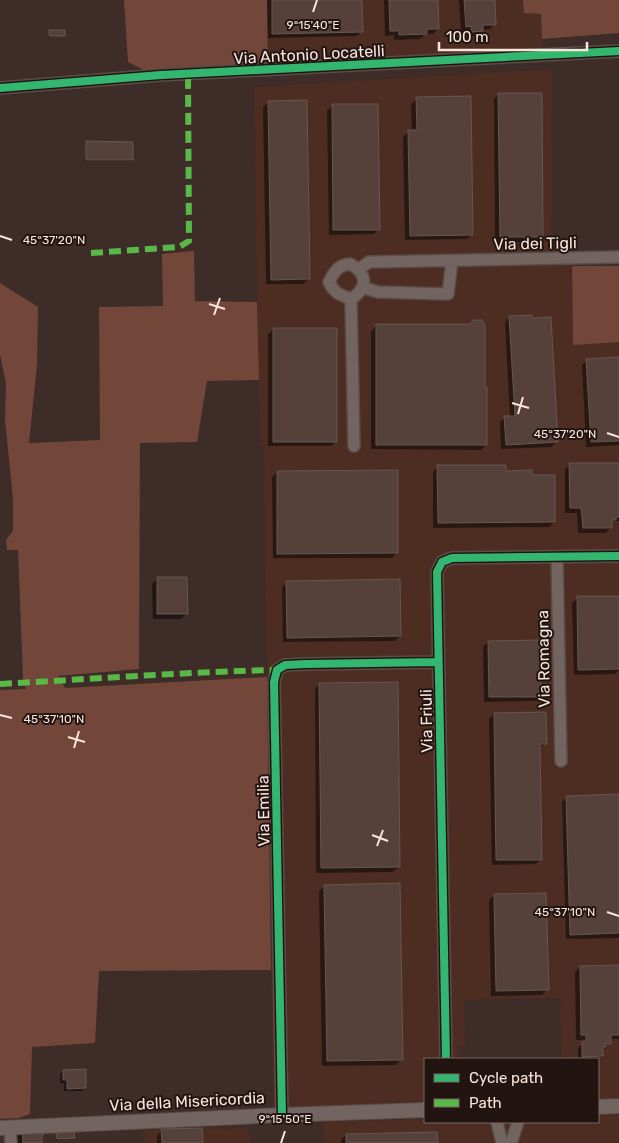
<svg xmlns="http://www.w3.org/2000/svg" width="619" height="1143" viewBox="0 0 619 1143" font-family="Rubik,sans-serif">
<rect width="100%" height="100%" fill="#3d2c27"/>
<!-- built -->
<path fill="#4d2d22" d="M267,0H523L524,13L541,14L543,49L268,65Z
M552,69L551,251H571L573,344L619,342V1100L598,1101V1059H562L560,998L464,1000L465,1045H459V1059H425V1107L273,1111L264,446H260L254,87Z
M619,1113V1143H324L323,1122L425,1119V1122H598V1114Z
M249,1128L250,1143H145V1130Z"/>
<!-- green -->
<path fill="#724739" d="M124,0H267L268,65L148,72L128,62Z
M523,0H619V33L542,39L541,14L524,13Z
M194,251L195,301L257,302L259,380L207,381L197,442L140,443L139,669L58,676L65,688L267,677L271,970L99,971L95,1043L32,1047L30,1114L19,1118L0,1119V690L26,689L23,679L18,550H7L6,540L13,531V499L5,420L6,384L0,354V283L38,307L37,365L29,443L100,440L99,307L163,306L162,254Z
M572,266H619V342L573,345Z"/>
<!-- shadow -->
<path fill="#0007" d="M267,0H361L362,31L357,36L268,38Z
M384,0H437L438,29L433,34H425L420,39L394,40V35L385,36Z
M459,0H494L495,24L490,29L482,30L477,36H467V31H461Z
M49,31L64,35L48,37Z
M499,94L542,237L537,242H495L494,99Z
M417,99L472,234L467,239L405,240L403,137L408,132H412L411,104Z
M269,102L309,279L303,284H266L263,107Z
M332,106L379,229L374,234L329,235L327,111Z
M87,143L132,160L131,161H85Z
M510,317L557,442L551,447L501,449L500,422L505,417H510L505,322Z
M377,325L486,445L481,450L371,449V331Z
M274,329L336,441L331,446H268V334Z
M619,359V445L586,447L582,365L587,360Z
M570,464H619V521H613L611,527L606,533H578L577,513H565V469Z
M438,466L531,476L554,522L549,527L433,528V472Z
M277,472L397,552L392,558H273L272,477Z
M157,579L186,614L181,619H153L152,584Z
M287,582L400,636L395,641L283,642L282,587Z
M619,597V670L615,674L574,675L572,603L578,598Z
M488,642L540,696L535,701L484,702L483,647Z
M320,684L398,867L393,872L316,873L315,689Z
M494,714L546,743L539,748L541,859L536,864L492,865L489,719Z
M619,795V938L566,939L562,802L567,797Z
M325,886L402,1059L396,1065L322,1066L319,891Z
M494,895L547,990L542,995L491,996L489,900Z
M580,967H619V1039H609L610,1043L604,1049H602V1056L598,1060L578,1059V1048L582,1044L581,1040H576L575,972Z
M63,1071L85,1088L82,1091H64V1083H60V1074Z
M162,1130L202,1143H157V1136Z
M23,1131L41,1137V1143H16V1138Z
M57,1134L73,1138L56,1140Z
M346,1135L436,1143H341V1140Z"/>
<!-- building -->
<path fill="#55413a" stroke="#655752" d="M272,0H362L363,32L272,34Z
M389,0H438L439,29H427V34L399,35V31H390Z
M464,0H495L496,25H483V31L472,32L471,26L466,27Z
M49,30H65V36H49Z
M498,93H542L543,237H500Z
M471,96L473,235L410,236L408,130H417L416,97Z
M307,100L310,279L271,280L268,101Z
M332,104H378L380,230H333Z
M86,141L133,142V160H86Z
M532,315V318L551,317L558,442L506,445L504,416H515L509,316Z
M473,320H482L485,325V387H487V445H376V324H470Z
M273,328H337V442H273Z
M619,357V441L591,442L586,359Z
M569,463H619V517H616V520H612V528H583L581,508H570Z
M437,465H506V471L532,470V475H555V522L438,523Z
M398,470V553L277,554V471Z
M157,577H187L188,614H157Z
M400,579L401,636L287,638L286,581Z
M577,596H619V669L578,670Z
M540,640L541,697H489L488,641Z
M398,682L400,867L321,868L319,683Z
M546,712L547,744H540L542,860H496L494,713Z
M619,794V933L570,935L566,796Z
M400,883L403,1060L327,1061L324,885Z
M546,893L549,990L496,991L494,894Z
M619,965V1035H611V1044H606V1047H603V1056L582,1057V1041H586V1035H581L580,966Z
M86,1069V1088L67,1089V1080H63V1070Z
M202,1128L203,1143H162L161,1129Z
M22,1130L46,1132L42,1136V1143H23Z
M74,1132L75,1138L57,1139L56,1133Z
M437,1132L438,1143H346V1134Z"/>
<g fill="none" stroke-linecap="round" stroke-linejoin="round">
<!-- minor casing -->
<g stroke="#5a4b47" stroke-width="14">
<path id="minor" d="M0,88L161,75L619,51
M350,264C368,274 368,288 351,299C340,295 334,293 329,282C334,272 338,265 350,264Z
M359,269L369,262L619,257
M362,287L378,292L448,294L452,261
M351,299L354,446
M557,557L561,761
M446,1059L437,572L442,562L452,558L619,556
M282,1115L274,682L277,670L285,665L306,664L438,662
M497,1122L502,1143
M10,1127L11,1143
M511,1143L518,1122"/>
</g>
<!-- tertiary casing -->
<g stroke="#5a4b47" stroke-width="16">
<path id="tertiary" d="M598,1107L619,1106
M0,1128L282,1115L425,1110"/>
</g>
<!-- minor -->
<use href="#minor" stroke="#726460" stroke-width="11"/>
<!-- tertiary -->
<use href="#tertiary" stroke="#726460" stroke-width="14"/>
<!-- quiet -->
<path stroke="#58b947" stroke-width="6" stroke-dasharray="12 6" stroke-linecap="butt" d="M91,253L179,247L189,241L188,74
M0,684C92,679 185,672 277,670"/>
<!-- cycleway casing -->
<g stroke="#221511" stroke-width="11">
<path id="cycleway" d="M0,88L161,75L619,51
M446,1059L437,572L442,562L452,558L619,556
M282,1115L274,682L277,670L285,665L306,664L438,662"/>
</g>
<!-- cycleway -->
<use href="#cycleway" stroke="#33b770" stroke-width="8"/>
</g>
<!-- ticks -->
<path fill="none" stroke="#f9e5de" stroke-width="2" d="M313,12L317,0M0,236L12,240M209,304L225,309M214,315L220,298M512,403L529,408M518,414L523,397M607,433L619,437M0,715L12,718M68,737L85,742M74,748L79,731M372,835L388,841M377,846L383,830M607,912L619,916M281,1143L285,1131"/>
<g text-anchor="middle" stroke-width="4" stroke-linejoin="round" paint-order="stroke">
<!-- street labels -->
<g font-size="16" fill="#f9e5de" stroke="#221511">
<text transform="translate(309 54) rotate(-3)" y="6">Via Antonio Locatelli</text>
<text transform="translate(535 243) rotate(-1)" y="6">Via dei Tigli</text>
<text transform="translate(543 659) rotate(-91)" y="6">Via Romagna</text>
<text transform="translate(426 721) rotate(-91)" y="6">Via Friuli</text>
<text transform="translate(263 811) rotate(-91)" y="6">Via Emilia</text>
<text transform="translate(187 1101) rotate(-3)" y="6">Via della Misericordia</text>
</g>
</g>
<g font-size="12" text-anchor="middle" fill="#f9e5de" stroke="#221511" stroke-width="4" stroke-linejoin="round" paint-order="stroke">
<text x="313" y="29">9°15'40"E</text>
<text x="54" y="244">45°37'20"N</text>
<text x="565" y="438">45°37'20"N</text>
<text x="54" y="723">45°37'10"N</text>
<text x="565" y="916">45°37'10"N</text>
<text x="285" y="1123">9°15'50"E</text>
</g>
<!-- legend -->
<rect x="424" y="1058" width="175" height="65" fill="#221511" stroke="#786863"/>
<rect x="434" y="1074" width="25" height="8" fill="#33b770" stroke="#786863"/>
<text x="469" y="1083" font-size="15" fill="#f9e5de">Cycle path</text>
<rect x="434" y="1099" width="25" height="8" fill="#58b947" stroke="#786863"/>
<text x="469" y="1108" font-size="15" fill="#f9e5de">Path</text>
<!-- scale -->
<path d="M439 42v8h148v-8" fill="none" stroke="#f9e5de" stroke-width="2.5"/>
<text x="446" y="42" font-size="15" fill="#f9e5de" stroke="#221511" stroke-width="4" paint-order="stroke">100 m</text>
</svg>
